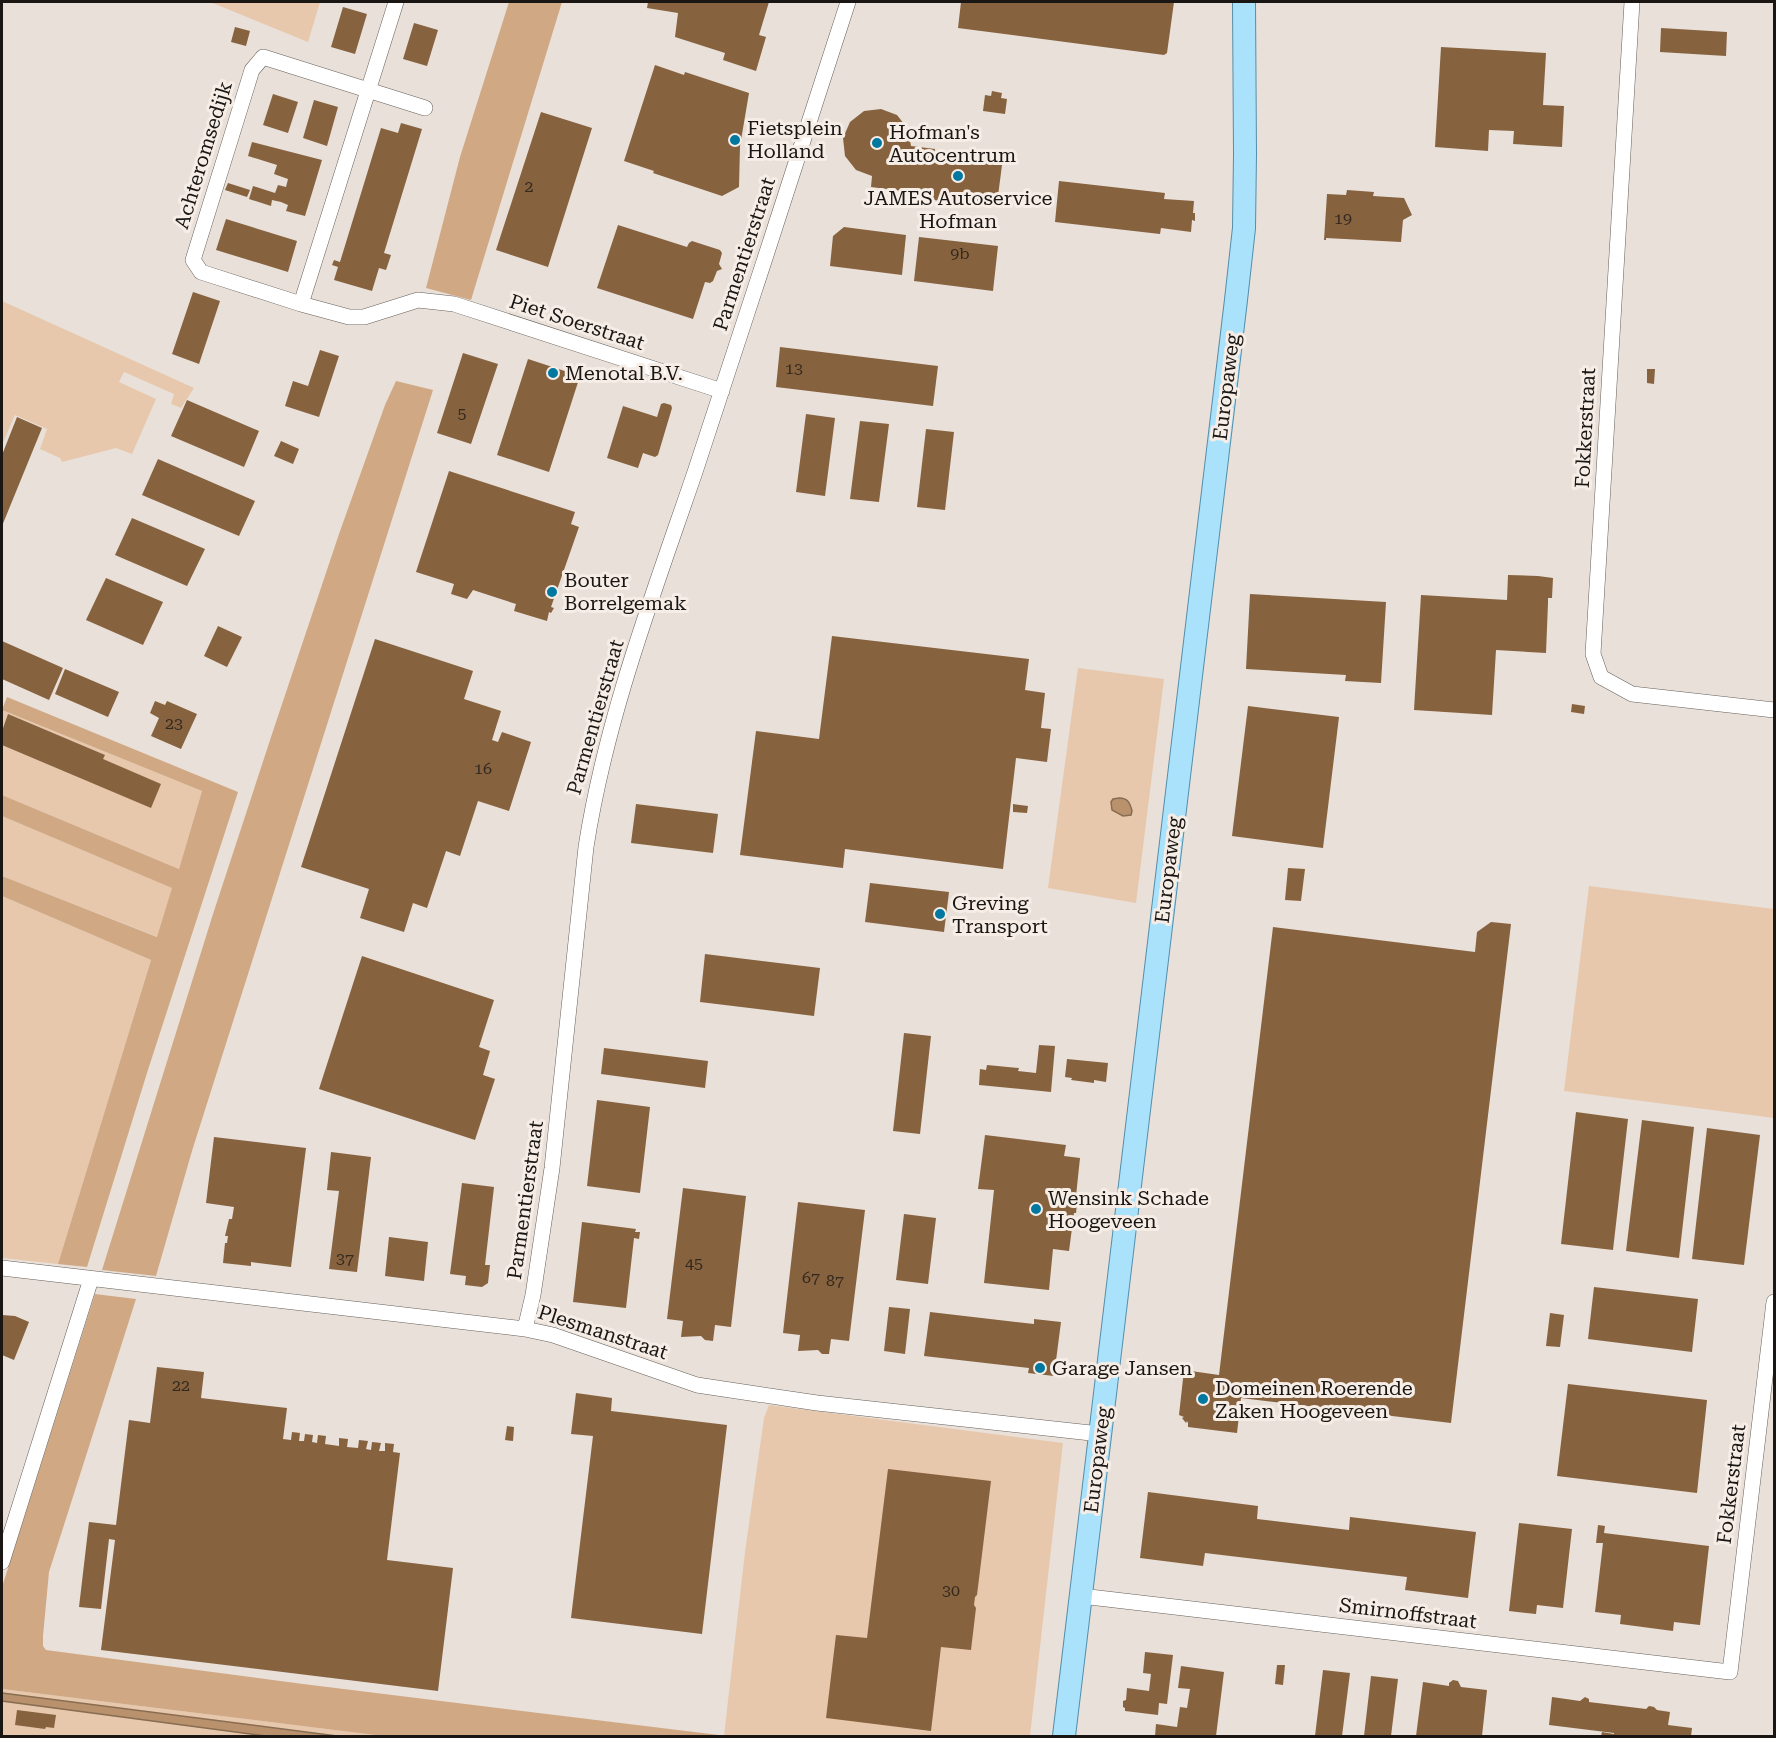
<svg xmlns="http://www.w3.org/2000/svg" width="1776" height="1738" viewBox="0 0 1776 1738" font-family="'Roboto Serif',serif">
<rect width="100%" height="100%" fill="#e9e0d9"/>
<!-- green -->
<path fill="#e7c8ac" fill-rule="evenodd" d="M210,2H320L308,42Z
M2,301L194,388L181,408L171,404L174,394L124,372L119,382L156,399L132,454L116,448L62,462L60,458L40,449L47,429L15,415L2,445Z
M1078,668L1164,679L1136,903L1048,888ZM1113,799L1128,800L1131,809V815L1123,816L1111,807V802Z
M2,710L202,791L179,869L2,795Z
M2,816L173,888L158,937L2,876Z
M1589,886L1774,909V1118L1564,1091Z
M2,896L151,960L58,1264L2,1258Z
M769,1405L1063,1443L1030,1736H724L745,1552L764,1418Z
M2,1689L383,1736H2Z"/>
<!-- forest -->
<path fill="#d0a984" d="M509,2H562L471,300L426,288L460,157Z
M396,381L433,390L192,1151L156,1276L102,1270L213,914L274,728L339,534L385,405Z
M7,697L238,792L147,1073L87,1267L58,1264L151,960L2,896V876L157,937L172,888L2,816V795L179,869L202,791L2,710Z
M95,1294L136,1299L49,1572L43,1636V1646L46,1650L303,1684L727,1736H383L2,1689V1587Z"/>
<!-- water -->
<path fill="#b9926d" stroke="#896d52" stroke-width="1.5" d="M1119,798C1128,798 1130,803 1132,811L1131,815L1123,816L1112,810L1111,802L1113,799Z
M2,1693L337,1736H266L2,1701Z"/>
<!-- building -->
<path fill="#86623f" d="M648,2H769L759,35L766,37L756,71L723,60L725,53L675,37L678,13L647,8Z
M961,2H1174L1167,53L1164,55L958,28Z
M343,7L367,14L355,54L331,47Z
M414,23L438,30L427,66L403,59Z
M235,27L250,31L246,46L231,42Z
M1661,28L1727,32L1726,56L1660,52Z
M1441,47L1546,53L1543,105L1564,106L1562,147L1513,144L1514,131L1489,130L1488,151L1435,147Z
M655,65L684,75L685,72L749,93L740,146L739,187L722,196L653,173L654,171L624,161Z
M992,91L1002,93L1001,98L1007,99L1005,114L983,111L985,95L991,96Z
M273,94L298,102L288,133L263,125Z
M314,100L338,107L327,146L303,138Z
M881,109L897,115L908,129L911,146L935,149L934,157L1002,165L998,196L985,194L983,206L917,198L918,193L871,187L872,176L856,170L845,156L843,138L850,122L864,111Z
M541,112L592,128L548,267L496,250Z
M401,123L422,129L384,253L391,255L386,270L379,268L372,291L334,280L338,267L332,265L334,260L340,262L381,128L398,133Z
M252,142L322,160L305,216L286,211L288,205L281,202L272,200L271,206L249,199L253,186L275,193L278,185L286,187L288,179L274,174L277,165L248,156Z
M1059,181L1165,193L1164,199L1194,201L1193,213H1195V221L1192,220L1191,232L1161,228L1160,234L1055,222Z
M228,183L250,190L247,197L225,190Z
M1347,190L1374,192L1373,196L1404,198L1412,215L1403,220L1401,242L1326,238V240H1324L1327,194L1346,195Z
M226,219L297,241L288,272L216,250Z
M618,225L687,247L689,243L692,241L720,250L722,253L719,264L722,269L717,271L713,281L710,283L705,282L693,319L597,288Z
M844,227L906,235L902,275L830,266L833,236Z
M919,237L998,246L993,291L914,281Z
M193,292L220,301L199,364L172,354Z
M780,347L938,366L933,406L776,387Z
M320,350L339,356L319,417L285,406L293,381L308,386Z
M463,353L498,364L471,444L437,433Z
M528,359L580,376L549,472L497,455Z
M1647,369H1655L1654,384L1647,383Z
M187,400L259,431L244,467L171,436Z
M664,403L671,405L672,408L658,455L655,457L643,453L638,468L607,458L623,406L657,417L661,404Z
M806,414L835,418L825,496L796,492Z
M17,417L42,428L2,526V455Z
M860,421L889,424L879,502L850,499Z
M926,429L954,432L945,510L917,507Z
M281,441L299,449L293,464L274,456Z
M158,459L255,501L239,536L142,495Z
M449,471L575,512L571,524L579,527L551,607L554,608L551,613L549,612L547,621L514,611L516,604L473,590L467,599L451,594L454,584L416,572Z
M132,518L205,549L187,586L115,555Z
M1508,575L1538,576L1553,578L1552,598H1548V603L1546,653L1496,650L1492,715L1414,710L1421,595L1507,600Z
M106,578L163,602L143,645L86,620Z
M1250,594L1386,602L1381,683L1345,681L1346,675L1246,669Z
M218,626L242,637L227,667L204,656Z
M832,636L1029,659L1025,690L1045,693L1041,728L1051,729L1047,762L1016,758L1003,869L845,849L843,868L740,855L756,731L819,739Z
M375,639L473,671L464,699L501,711L492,740L498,742L502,732L531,742L509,811L478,801L460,856L446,851L427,908L413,903L404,932L360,918L369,889L301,867Z
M2,641L63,668L49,700L2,679Z
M65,669L119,692L108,717L55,694Z
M155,701L165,705L167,701L197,714L181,749L151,736L159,718L150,713Z
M1572,704L1585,706L1584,714L1571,712Z
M1248,706L1339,717L1323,848L1232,836Z
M8,714L105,755L103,759L161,784L151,808L2,745V731Z
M636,804L718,814L713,853L631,843Z
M1013,804L1028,806L1027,813L1013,812Z
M1288,868L1305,869L1301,901L1285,900Z
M870,883L949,892L944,932L865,922Z
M1491,922L1511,924L1451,1423L1241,1398L1237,1433L1188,1427V1423L1187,1421L1186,1423L1182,1418L1184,1417L1179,1415L1184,1370L1219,1375L1273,927L1475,952L1477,932Z
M705,954L820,968L814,1016L700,1002Z
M362,956L494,1000L479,1047L490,1051L483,1075L495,1079L475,1140L319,1089Z
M904,1033L931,1036L920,1134L893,1131Z
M1039,1045L1055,1046L1051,1092L979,1085L980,1069L986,1070L987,1065L1019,1068L1018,1071L1036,1073Z
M604,1048L708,1061L705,1088L601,1074Z
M1067,1059L1108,1063L1106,1082L1094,1080V1083L1071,1080L1072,1078L1065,1077Z
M597,1100L650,1107L640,1193L587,1186Z
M1576,1112L1628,1119L1613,1250L1561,1244Z
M1642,1120L1694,1127L1679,1258L1626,1251Z
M1707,1128L1760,1135L1744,1265L1692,1259Z
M985,1135L1066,1145L1064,1156L1080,1158L1076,1196H1078L1076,1213H1074L1069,1251L1053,1249L1049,1290L984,1283L994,1190L978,1189Z
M214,1137L306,1148L291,1267L251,1262V1266L223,1263L225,1243H227L228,1236H225L229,1219H232L234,1207L206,1203Z
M331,1152L371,1157L357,1272L329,1269L339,1191L327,1190Z
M462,1183L494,1187L485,1265H490L488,1283L482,1287L465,1285L466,1276L450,1274Z
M683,1188L746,1196L731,1327L715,1325L713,1341L705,1340L701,1336L681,1337L683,1321L667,1319Z
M798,1202L865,1210L849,1341L831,1339L829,1354H822L818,1350L798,1351L800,1335L783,1333Z
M904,1214L936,1218L928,1284L896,1280Z
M582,1222L636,1229L635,1232H640L639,1239L634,1238L626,1308L573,1302Z
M389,1237L428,1242L424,1281L385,1276Z
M1594,1287L1698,1299L1692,1352L1588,1339Z
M889,1307L910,1309L905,1354L884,1351Z
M930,1312L1034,1324V1319L1061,1322L1054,1376L1028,1373L1029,1368L924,1356Z
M1550,1313L1564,1315L1560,1347L1546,1346Z
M2,1315L15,1316L29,1322L14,1360L2,1355Z
M157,1367L204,1372L201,1398L287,1408L283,1439L291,1440L292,1432L300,1433L299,1441H304L305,1434L313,1435L312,1442L317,1443L318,1435L326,1436L325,1444L339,1446V1438L348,1439L347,1447L358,1448L359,1440L368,1441L366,1449L371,1450L372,1442L381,1443L379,1451H385V1443L394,1444L393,1452L400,1453L387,1560L453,1568L438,1691L101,1650L115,1540L109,1539L101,1609L79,1607L89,1522L116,1525L129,1420L150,1423Z
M1568,1384L1707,1400L1697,1493L1557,1476Z
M576,1393L612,1398L611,1411L727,1425L702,1634L571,1618L593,1436L571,1434Z
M507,1426L514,1427L513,1441L505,1440Z
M888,1469L991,1481L977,1595L975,1597L974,1605L976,1608L971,1650L941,1647L931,1731L826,1718L836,1635L867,1638Z
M1148,1492L1258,1506L1257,1519L1349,1530L1350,1517L1476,1532L1468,1598L1405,1590L1407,1577L1205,1553L1203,1566L1140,1558Z
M1519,1523L1572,1529L1563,1608L1537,1605L1536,1614L1509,1611Z
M1598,1525L1605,1526L1604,1533L1709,1546L1700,1625L1674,1622L1673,1631L1620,1624L1621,1615L1595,1612L1603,1543H1596Z
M1145,1652L1173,1655L1167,1704L1159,1703L1158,1715L1125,1711V1708L1123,1707V1701L1126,1700L1127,1688L1149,1691L1151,1674L1143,1673Z
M1277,1665H1285L1283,1685L1275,1684Z
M1181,1666L1224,1672L1216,1736H1155L1156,1724L1177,1727L1180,1707L1187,1708L1190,1689L1178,1688Z
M1323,1670L1350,1673L1342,1736H1315Z
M1371,1676L1398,1679L1391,1736H1364Z
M1453,1680L1458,1681L1461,1687L1487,1690L1482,1736H1416L1423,1682L1449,1686V1683Z
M1552,1697L1580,1701L1585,1697L1589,1699V1702L1646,1709L1649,1706L1654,1707L1657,1710L1670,1712L1668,1725L1692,1728L1691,1736H1601L1602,1732L1614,1734V1733L1549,1725Z
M17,1710L56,1715L54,1728L46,1727L45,1729L15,1725Z"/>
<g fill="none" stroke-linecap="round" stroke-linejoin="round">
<!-- minor casing -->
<g stroke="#67605a" stroke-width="16">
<path id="minor" d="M1632,2L1593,654L1601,677L1632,694L1774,710
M425,108L263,57L252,70L193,260L201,272L301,304L349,317H364L418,300L454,304L722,391
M301,304L396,2
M2,1268L525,1329L553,1335L697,1385L817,1403L1100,1434
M525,1329L533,1295L552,1168L586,847C606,718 653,595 695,472C747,316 797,158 848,2
M2,1562L91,1279
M1081,1596L1730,1672L1774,1302"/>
</g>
<!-- primary casing -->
<g stroke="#538eaa" stroke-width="24">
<path id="primary" d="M1064,1736L1236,300L1244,228L1245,154L1244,2"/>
</g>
<!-- minor -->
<use href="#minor" stroke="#fff" stroke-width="15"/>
<!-- primary -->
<use href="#primary" stroke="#aae2fc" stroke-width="22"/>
</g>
<!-- markers -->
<g fill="#0078a0" stroke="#f6ede6" stroke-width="2">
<circle cx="735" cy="140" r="6"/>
<circle cx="877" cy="143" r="6"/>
<circle cx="958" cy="176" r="6"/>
<circle cx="553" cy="373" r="6"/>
<circle cx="552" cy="592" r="6"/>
<circle cx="940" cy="914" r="6"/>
<circle cx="1036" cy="1209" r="6"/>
<circle cx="1040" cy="1368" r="6"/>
<circle cx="1203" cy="1399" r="6"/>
</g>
<g text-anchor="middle" stroke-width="6" stroke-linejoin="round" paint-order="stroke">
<!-- number labels -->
<g font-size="16" fill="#34291f">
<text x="529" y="192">2</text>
<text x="1343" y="224">19</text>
<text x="960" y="259">9b</text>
<text x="794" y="374">13</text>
<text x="462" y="419">5</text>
<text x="174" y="729">23</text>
<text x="483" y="774">16</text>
<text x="345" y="1264">37</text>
<text x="694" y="1269">45</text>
<text x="811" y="1283">67</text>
<text x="835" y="1286">87</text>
<text x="181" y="1391">22</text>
<text x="951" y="1596">30</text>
</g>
<!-- poi labels -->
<g font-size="20" fill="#191614" stroke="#f6ede6" text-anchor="start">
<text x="747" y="135">Fietsplein<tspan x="747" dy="23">Holland</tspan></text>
<text x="889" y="139">Hofman's<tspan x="889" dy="23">Autocentrum</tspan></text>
<text x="958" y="205" text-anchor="middle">JAMES Autoservice<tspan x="958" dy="23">Hofman</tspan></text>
<text x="565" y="380">Menotal B.V.</text>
<text x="564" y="587">Bouter<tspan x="564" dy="23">Borrelgemak</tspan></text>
<text x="952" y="910">Greving<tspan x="952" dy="23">Transport</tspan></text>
<text x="1048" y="1205">Wensink Schade<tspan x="1048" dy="23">Hoogeveen</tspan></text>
<text x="1052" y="1375">Garage Jansen</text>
<text x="1215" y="1395">Domeinen Roerende<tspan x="1215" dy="23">Zaken Hoogeveen</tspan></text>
</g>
<!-- street labels -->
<g font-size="20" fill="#191614" stroke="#f6ede6">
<text transform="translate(203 155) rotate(-73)" y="7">Achteromsedijk</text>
<text transform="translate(744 254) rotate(-72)" y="7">Parmentierstraat</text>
<text transform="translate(577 322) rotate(18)" y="7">Piet Soerstraat</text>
<text transform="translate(1226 387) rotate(-83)" y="7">Europaweg</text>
<text transform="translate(1585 428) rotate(-87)" y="7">Fokkerstraat</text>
<text transform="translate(595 717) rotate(-74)" y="7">Parmentierstraat</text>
<text transform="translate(1168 870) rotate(-83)" y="7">Europaweg</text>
<text transform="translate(525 1200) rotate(-82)" y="7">Parmentierstraat</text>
<text transform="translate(603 1332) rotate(18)" y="7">Plesmanstraat</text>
<text transform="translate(1097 1460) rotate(-83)" y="7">Europaweg</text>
<text transform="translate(1731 1484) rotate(-83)" y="7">Fokkerstraat</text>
<text transform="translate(1408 1613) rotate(7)" y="7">Smirnoffstraat</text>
</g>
</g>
<!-- border -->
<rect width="1776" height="1738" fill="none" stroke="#191614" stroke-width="6"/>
</svg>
